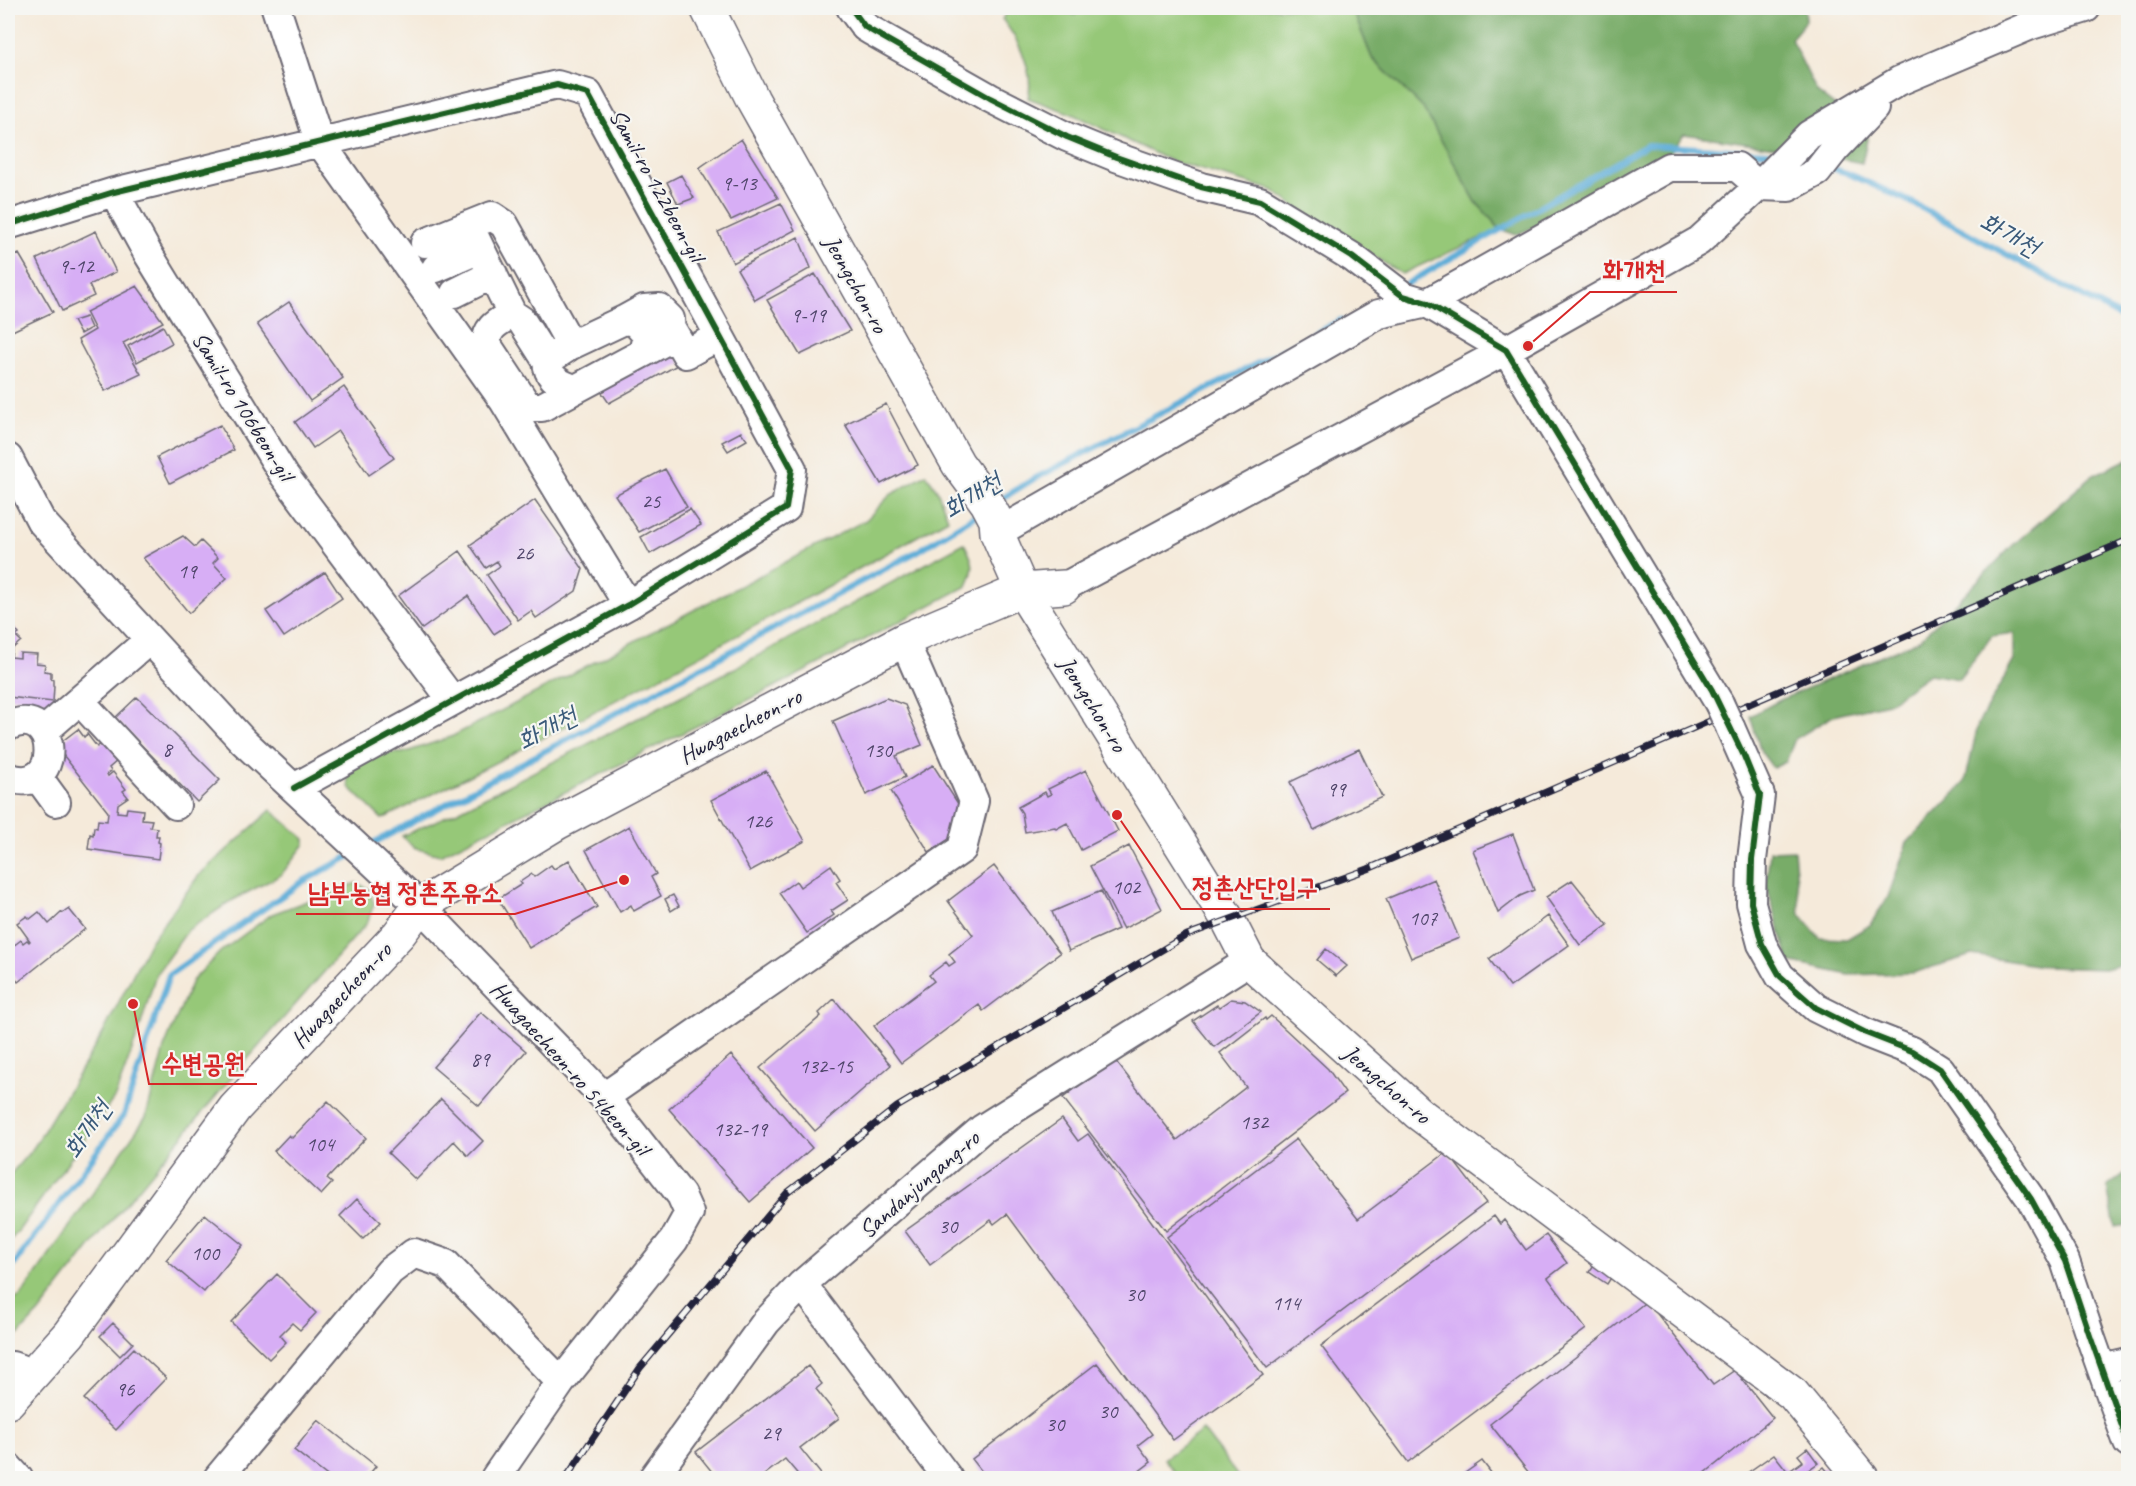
<svg xmlns="http://www.w3.org/2000/svg" width="2136" height="1486" viewBox="0 0 2136 1486" font-family="Caveat,'Poor Story',sans-serif">
<rect width="100%" height="100%" fill="#f6f6f2"/>
<filter id="ink" filterUnits="userSpaceOnUse"><feTurbulence type="fractalNoise" baseFrequency=".0167" numOctaves="2"/><feDisplacementMap in="SourceGraphic" scale="12" xChannelSelector="R" yChannelSelector="G"/><feConvolveMatrix kernelMatrix="1 2 1 2 8 2 1 2 1" color-interpolation-filters="sRGB"/></filter>
<filter id="wash" filterUnits="userSpaceOnUse"><feTurbulence type="fractalNoise" baseFrequency=".008" numOctaves="4" result="noise"/><feDisplacementMap in="SourceGraphic" scale="24" xChannelSelector="R" yChannelSelector="G"/><feGaussianBlur stdDeviation="1.35" result="paint"/><feColorMatrix in="noise" values="0 0 0 0 0 0 0 0 0 0 0 0 0 0 0 0 0 1.4 0 .05"/><feComposite in="paint" operator="in"/></filter>
<g filter="url(#wash)">
<rect width="100%" height="100%" fill="#f5eada"/>
<!-- green -->
<path fill="#96c878" stroke="#5c755a" stroke-width="1.5" d="M1011,8H1055L1075,15L1081,8H1352L1372,58L1423,108L1476,202L1500,229L1402,274L1302,212L1272,190L1171,161L1072,114L1028,98C1035,72 1018,39 1002,19Z
M926,474L937,490L948,519C762,624 574,725 382,819L349,787L346,768L379,753H403L451,737L866,520L890,495Z
M964,543C974,562 976,567 967,586L794,677L440,855L414,848L402,836L458,811L737,667Z
M271,810L305,839V844L281,875L233,900L188,930L156,974L138,1034L115,1097L19,1230L8,1243V1177L34,1147L102,1035L149,943L199,875Z
M356,883L369,889L374,904L367,923L238,1070L98,1237L39,1313L8,1346V1303L21,1296L146,1117L164,1048L192,981L220,952L272,914Z
M1203,1430L1239,1478H1179L1164,1459Z"/>
<!-- forest -->
<path fill="#78ac68" stroke="#4d6752" stroke-width="1.5" d="M1352,8H1805L1806,21L1791,39L1817,92L1869,131L1862,163L1803,151L1684,134L1661,165L1627,187L1516,235L1500,229L1476,202L1423,108L1372,58Z
M2128,459V964L2104,969L2048,967L1972,955L1913,973L1849,975L1789,962L1766,884L1770,851L1794,850L1800,914L1820,938L1847,939L1870,925L1888,897L1907,843L1965,783L1978,724L2014,660V633L1992,636L1959,679L1929,674L1888,703L1833,716L1795,739L1786,762L1773,768L1761,752L1750,716L1780,700L1919,640L2013,545L2092,476Z
M2128,1171V1225L2115,1227L2107,1187Z"/>
<g fill="none" stroke-linecap="round" stroke-linejoin="round">
<!-- stream -->
<path stroke="#5eadd8" stroke-width="6" d="M1831,168L1847,173L1911,202L2128,321
M1403,286L1647,145L1766,152L1777,155
M998,501L1032,480L1341,320
M366,847L918,551L981,512
M8,1273L124,1115L169,975L302,882L352,855"/>
</g>
<g id="blocks">
<!-- building -->
<path fill="#d7aef5" d="M741,139L778,198L731,220L699,168Z
M681,175L694,198L678,204L667,182Z
M781,203L795,230L733,263L718,232Z
M96,231L116,272L89,285L94,296L62,311L37,259Z
M798,237L811,268L755,300L737,269Z
M19,254L53,312L8,333V259Z
M815,274L850,331L800,355L767,300Z
M137,286L163,322L123,343L141,374L105,391L78,340L95,330L86,312Z
M289,302L343,378L310,401L257,324Z
M86,317L91,328L80,334L73,321Z
M163,326L172,343L137,362L128,346Z
M671,349L681,363L609,403L598,387Z
M344,387L394,458L369,475L338,431L313,448L295,422Z
M886,404L918,465L881,484L845,424Z
M220,425L234,450L170,483L157,457Z
M741,432L747,440L728,451L722,442Z
M665,469L687,507L639,532L615,495Z
M535,500L583,569L576,591L536,618L531,611L518,620L487,575L500,566L497,561L486,568L470,545Z
M690,509L701,525L650,554L641,537Z
M183,536L195,547L201,541L218,558L213,563L227,578L189,613L143,558Z
M460,551L511,623L494,634L468,596L422,629L398,596Z
M325,572L342,598L284,637L266,611Z
M8,620L19,634L16,636L21,641L12,649L11,657L20,658V653L37,654L36,663L45,664L44,671L51,672V679L53,680V686H54L53,702L8,697Z
M137,697L220,780L197,802L115,718Z
M886,698L905,705L922,745L896,756L905,777L866,795L833,721Z
M78,729L84,737L87,734L97,747L108,738L118,760L109,768L111,771L107,774L108,776L113,772L126,789L123,791L128,797L118,804L117,812L126,813L127,808L143,810L142,819L152,820L150,827L157,828L156,836H159L158,842L160,843L158,859L88,849L90,834L93,835L94,827L97,828L98,820L107,821L108,812L56,746Z
M1359,749L1382,797L1314,830L1290,782Z
M933,765L964,813L957,834L929,852L891,791Z
M1086,770L1118,831L1081,850L1067,823L1056,829L1055,827L1025,832L1022,813L1018,807L1045,792L1047,796L1051,794L1048,789Z
M766,771L805,841L750,871L711,800Z
M629,826L656,874L651,877L661,896L634,911L631,905L620,912L586,850Z
M1513,834L1534,890L1520,896L1498,913L1473,850Z
M1129,846L1162,909L1123,929L1090,866Z
M569,860L597,907L529,948L498,899L522,884L520,882L532,874L534,877L551,865L554,869Z
M831,865L840,879L836,882L848,900L831,911L834,915L807,933L779,893L796,881L800,887Z
M994,866L1060,953L983,1011L979,1005L901,1063L874,1026L934,981L929,975L946,962L949,966L955,962L949,954L973,935L948,901Z
M1434,879L1459,938L1411,958L1386,899Z
M1572,880L1608,925L1580,945L1546,897Z
M1101,891L1118,929L1069,951L1052,912Z
M673,895L679,906L671,911L665,899Z
M69,909L85,929L18,982L8,970V950L21,940L23,943L27,940L29,942L30,941L17,923L27,916L30,919L39,912L49,924L62,912L63,913Z
M1548,916L1569,945L1510,987L1489,959Z
M1326,949L1347,966L1336,976L1317,960Z
M834,999L891,1065L815,1131L760,1068L821,1016L819,1013Z
M1231,999L1245,1001L1261,1012L1214,1047L1193,1021L1217,1005L1219,1007Z
M481,1012L526,1051L479,1106L433,1067Z
M1271,1016L1328,1069L1345,1093L1166,1231L1063,1098L1114,1059L1177,1140L1246,1087L1220,1053L1265,1018L1266,1020Z
M731,1055L812,1148L750,1202L669,1109Z
M441,1099L483,1141L468,1156L454,1141L416,1180L388,1153Z
M328,1101L366,1138L327,1179L332,1183L321,1195L274,1151L289,1135L292,1138Z
M1062,1119L1078,1141L1088,1134L1263,1375L1173,1440L1007,1214L994,1224L991,1220L930,1265L905,1231Z
M1296,1139L1358,1219L1447,1152L1486,1203L1267,1368L1167,1237Z
M357,1199L381,1222L363,1239L340,1216Z
M205,1214L243,1245L204,1292L166,1260Z
M1494,1216L1500,1224L1504,1220L1526,1250L1546,1235L1567,1263L1548,1278L1586,1329L1408,1462L1321,1346Z
M1596,1262L1614,1273L1607,1284L1589,1272Z
M277,1274L316,1313L300,1330L292,1323L280,1335L286,1342L269,1359L231,1322Z
M1647,1301L1713,1385L1735,1370L1773,1418L1699,1478H1533L1490,1424Z
M113,1323L133,1343L120,1356L100,1336Z
M134,1348L166,1378L116,1430L84,1399Z
M1097,1363L1152,1434L1138,1445L1151,1462L1130,1478H987L972,1459Z
M808,1366L822,1384L816,1389L839,1418L800,1448L824,1478H801L785,1459L760,1478H717L696,1452Z
M318,1420L376,1466L366,1478H330L294,1450Z
M1807,1448L1818,1463L1797,1478H1740L1774,1454L1788,1472L1803,1461L1798,1455Z
M1482,1461L1495,1478H1458Z
M1824,1467L1833,1478H1810Z"/>
</g>
</g>
<g filter="url(#ink)">
<use href="#blocks" fill-opacity="0" stroke="#6c6873" stroke-width="1.5"/>
<g fill="none" stroke-linecap="round" stroke-linejoin="round">
<!-- minor casing -->
<g stroke="#6c6873" stroke-width="32">
<path id="minor" d="M276,8L319,141L504,401L628,605
M851,8L865,27L870,30L990,98L1067,137L1116,157L1201,187L1260,201L1352,257L1403,296L1427,303L1506,350L1719,703
M114,192L147,252L284,475L453,701
M8,225L114,192L557,85L588,94L792,469L786,508L628,605L294,788
M425,243L477,222
M436,268L480,249
M455,293L493,274
M512,314L472,232L477,222L492,216L504,224L571,345
M624,320L644,309L659,308L670,319L671,334L665,341L643,353
M671,328L686,354L719,336
M547,361L521,320L512,314C499,322 485,327 487,345L528,407H542L643,353L647,335L635,322L624,320L571,345L547,361C548,378 560,385 575,389
M8,458L41,521L243,741L420,906L604,1097L681,1195L689,1213L674,1240L561,1382L495,1478
M997,533L1379,314L1427,303L1669,167H1737L1759,186L1789,187L1817,172L1835,149L1874,108
M1064,587L1506,350L1699,241L1759,186L1809,135L1899,81L2031,25L2086,8
M80,701L176,805
M8,726C61,701 63,799 8,777
M1730,727L1760,795L1752,860L1751,903L1762,944L1780,976L1816,1008L1866,1033L1912,1051L1940,1069L2031,1199L2065,1261L2090,1336L2128,1443
M43,732L149,640
M37,776L56,802
M604,1097L962,849L974,801L904,640
M802,1284L948,1478
M8,1366H12L34,1374
M2102,1369L2128,1363
M8,1467L18,1478
M218,1478L390,1271L414,1253L446,1264L561,1382
M653,1478L766,1322L802,1284L982,1129L1249,961"/>
</g>
<!-- major casing -->
<g stroke="#6c6873" stroke-width="36">
<path id="major" d="M707,8L753,100L958,464L987,503L996,520L997,533L1022,590L1228,920L1249,961L1418,1113L1793,1394L1862,1478
M8,1402L69,1334L235,1108L399,934L420,906L557,823L904,640L1022,590L1064,587"/>
</g>
<!-- minor -->
<use href="#minor" stroke="#fff" stroke-width="28"/>
<!-- major -->
<use href="#major" stroke="#fff" stroke-width="33"/>
<!-- rail casing -->
<g stroke="#22223b" stroke-width="7">
<path id="rail" d="M566,1478L640,1368L787,1193L897,1107L1187,935L1368,869L2128,540"/>
</g>
<!-- rail -->
<use href="#rail" stroke="#f6f6f2" stroke-width="4.5" stroke-dasharray="14" stroke-linecap="butt"/>
<!-- minor-bridge casing -->
<g stroke="#6c6873" stroke-width="32" stroke-linecap="butt">
<path id="minor-bridge" d="M1719,703L1730,727"/>
</g>
<!-- minor-bridge -->
<use href="#minor-bridge" stroke="#fff" stroke-width="28"/>
<!-- cycleway casing -->
<g stroke="#f6f6f2" stroke-width="10">
<path id="cycleway" d="M851,8L865,27L870,30L990,98L1067,137L1116,157L1201,187L1260,201L1352,257L1403,296L1427,303L1506,350L1712,690L1744,756L1760,795L1752,860L1751,903L1762,944L1780,976L1816,1008L1866,1033L1912,1051L1940,1069L2031,1199L2065,1261L2090,1336L2128,1443
M8,225L114,192L557,85L588,94L792,469L786,508L628,605L294,788"/>
</g>
<!-- cycleway -->
<use href="#cycleway" stroke="#1b5e20" stroke-width="6"/>
</g>
</g>
<g text-anchor="middle" stroke-width="4.5" stroke-linejoin="round" paint-order="stroke">
<!-- number labels -->
<g font-size="21" fill="#4f456a">
<text x="739" y="190">9-13</text>
<text x="76" y="273">9-12</text>
<text x="808" y="322">9-19</text>
<text x="651" y="508">25</text>
<text x="524" y="560">26</text>
<text x="187" y="578">19</text>
<text x="167" y="756">8</text>
<text x="878" y="757">130</text>
<text x="1336" y="796">99</text>
<text x="758" y="828">126</text>
<text x="1126" y="894">102</text>
<text x="1423" y="925">107</text>
<text x="480" y="1066">89</text>
<text x="826" y="1073">132-15</text>
<text x="1254" y="1129">132</text>
<text x="740" y="1136">132-19</text>
<text x="320" y="1151">104</text>
<text x="948" y="1233">30</text>
<text x="205" y="1260">100</text>
<text x="1135" y="1301">30</text>
<text x="1286" y="1310">114</text>
<text x="125" y="1396">96</text>
<text x="1108" y="1418">30</text>
<text x="1055" y="1431">30</text>
<text x="771" y="1440">29</text>
</g>
<!-- street labels -->
<g font-size="24" fill="#22223b" stroke="#f6f6f2">
<text transform="translate(657 185) rotate(61)" y="8">Samil-ro 122beon-gil</text>
<text transform="translate(856 284) rotate(61)" y="8">Jeongchon-ro</text>
<text transform="translate(243 406) rotate(58)" y="8">Samil-ro 106beon-gil</text>
<text transform="translate(1093 704) rotate(58)" y="8">Jeongchon-ro</text>
<text transform="translate(740 726) rotate(-28)" y="8">Hwagaecheon-ro</text>
<text transform="translate(341 995) rotate(-47)" y="8">Hwagaecheon-ro</text>
<text transform="translate(570 1068) rotate(48)" y="8">Hwagaecheon-ro 54beon-gil</text>
<text transform="translate(1387 1084) rotate(41)" y="8">Jeongchon-ro</text>
<text transform="translate(919 1184) rotate(-41)" y="8">Sandanjungang-ro</text>
</g>
<!-- water labels -->
<g font-size="26" font-style="italic" fill="#3a5a7a" stroke="#f6f6f2">
<text transform="translate(2010 234) rotate(29)" y="9">화개천</text>
<text transform="translate(972 495) rotate(-32)" y="9">화개천</text>
<text transform="translate(547 728) rotate(-28)" y="9">화개천</text>
<text transform="translate(87 1129) rotate(-56)" y="9">화개천</text>
</g>
</g>
<!-- callouts -->
<path fill="none" stroke="#d62828" stroke-width="2" d="M1528 346L1590 292H1677M1117 815L1181 909H1330M624 880L515 914H296M133 1004L149 1084H257"/>
<g fill="#d62828" stroke="#f6f6f2" stroke-width="2">
<circle cx="1528" cy="346" r="6"/>
<circle cx="1117" cy="815" r="6"/>
<circle cx="624" cy="880" r="6"/>
<circle cx="133" cy="1004" r="6"/>
</g>
<g font-size="26" text-anchor="middle" font-weight="bold" fill="#d62828" stroke="#f6f6f2" stroke-width="4.5" stroke-linejoin="round" paint-order="stroke">
<text x="1634" y="279">화개천</text>
<text x="1255" y="896">정촌산단입구</text>
<text x="405" y="901">남부농협 정촌주유소</text>
<text x="203" y="1072">수변공원</text>
</g>
<!-- margin -->
<rect width="2136" height="1486" fill="none" stroke="#f6f6f2" stroke-width="30"/>
</svg>
